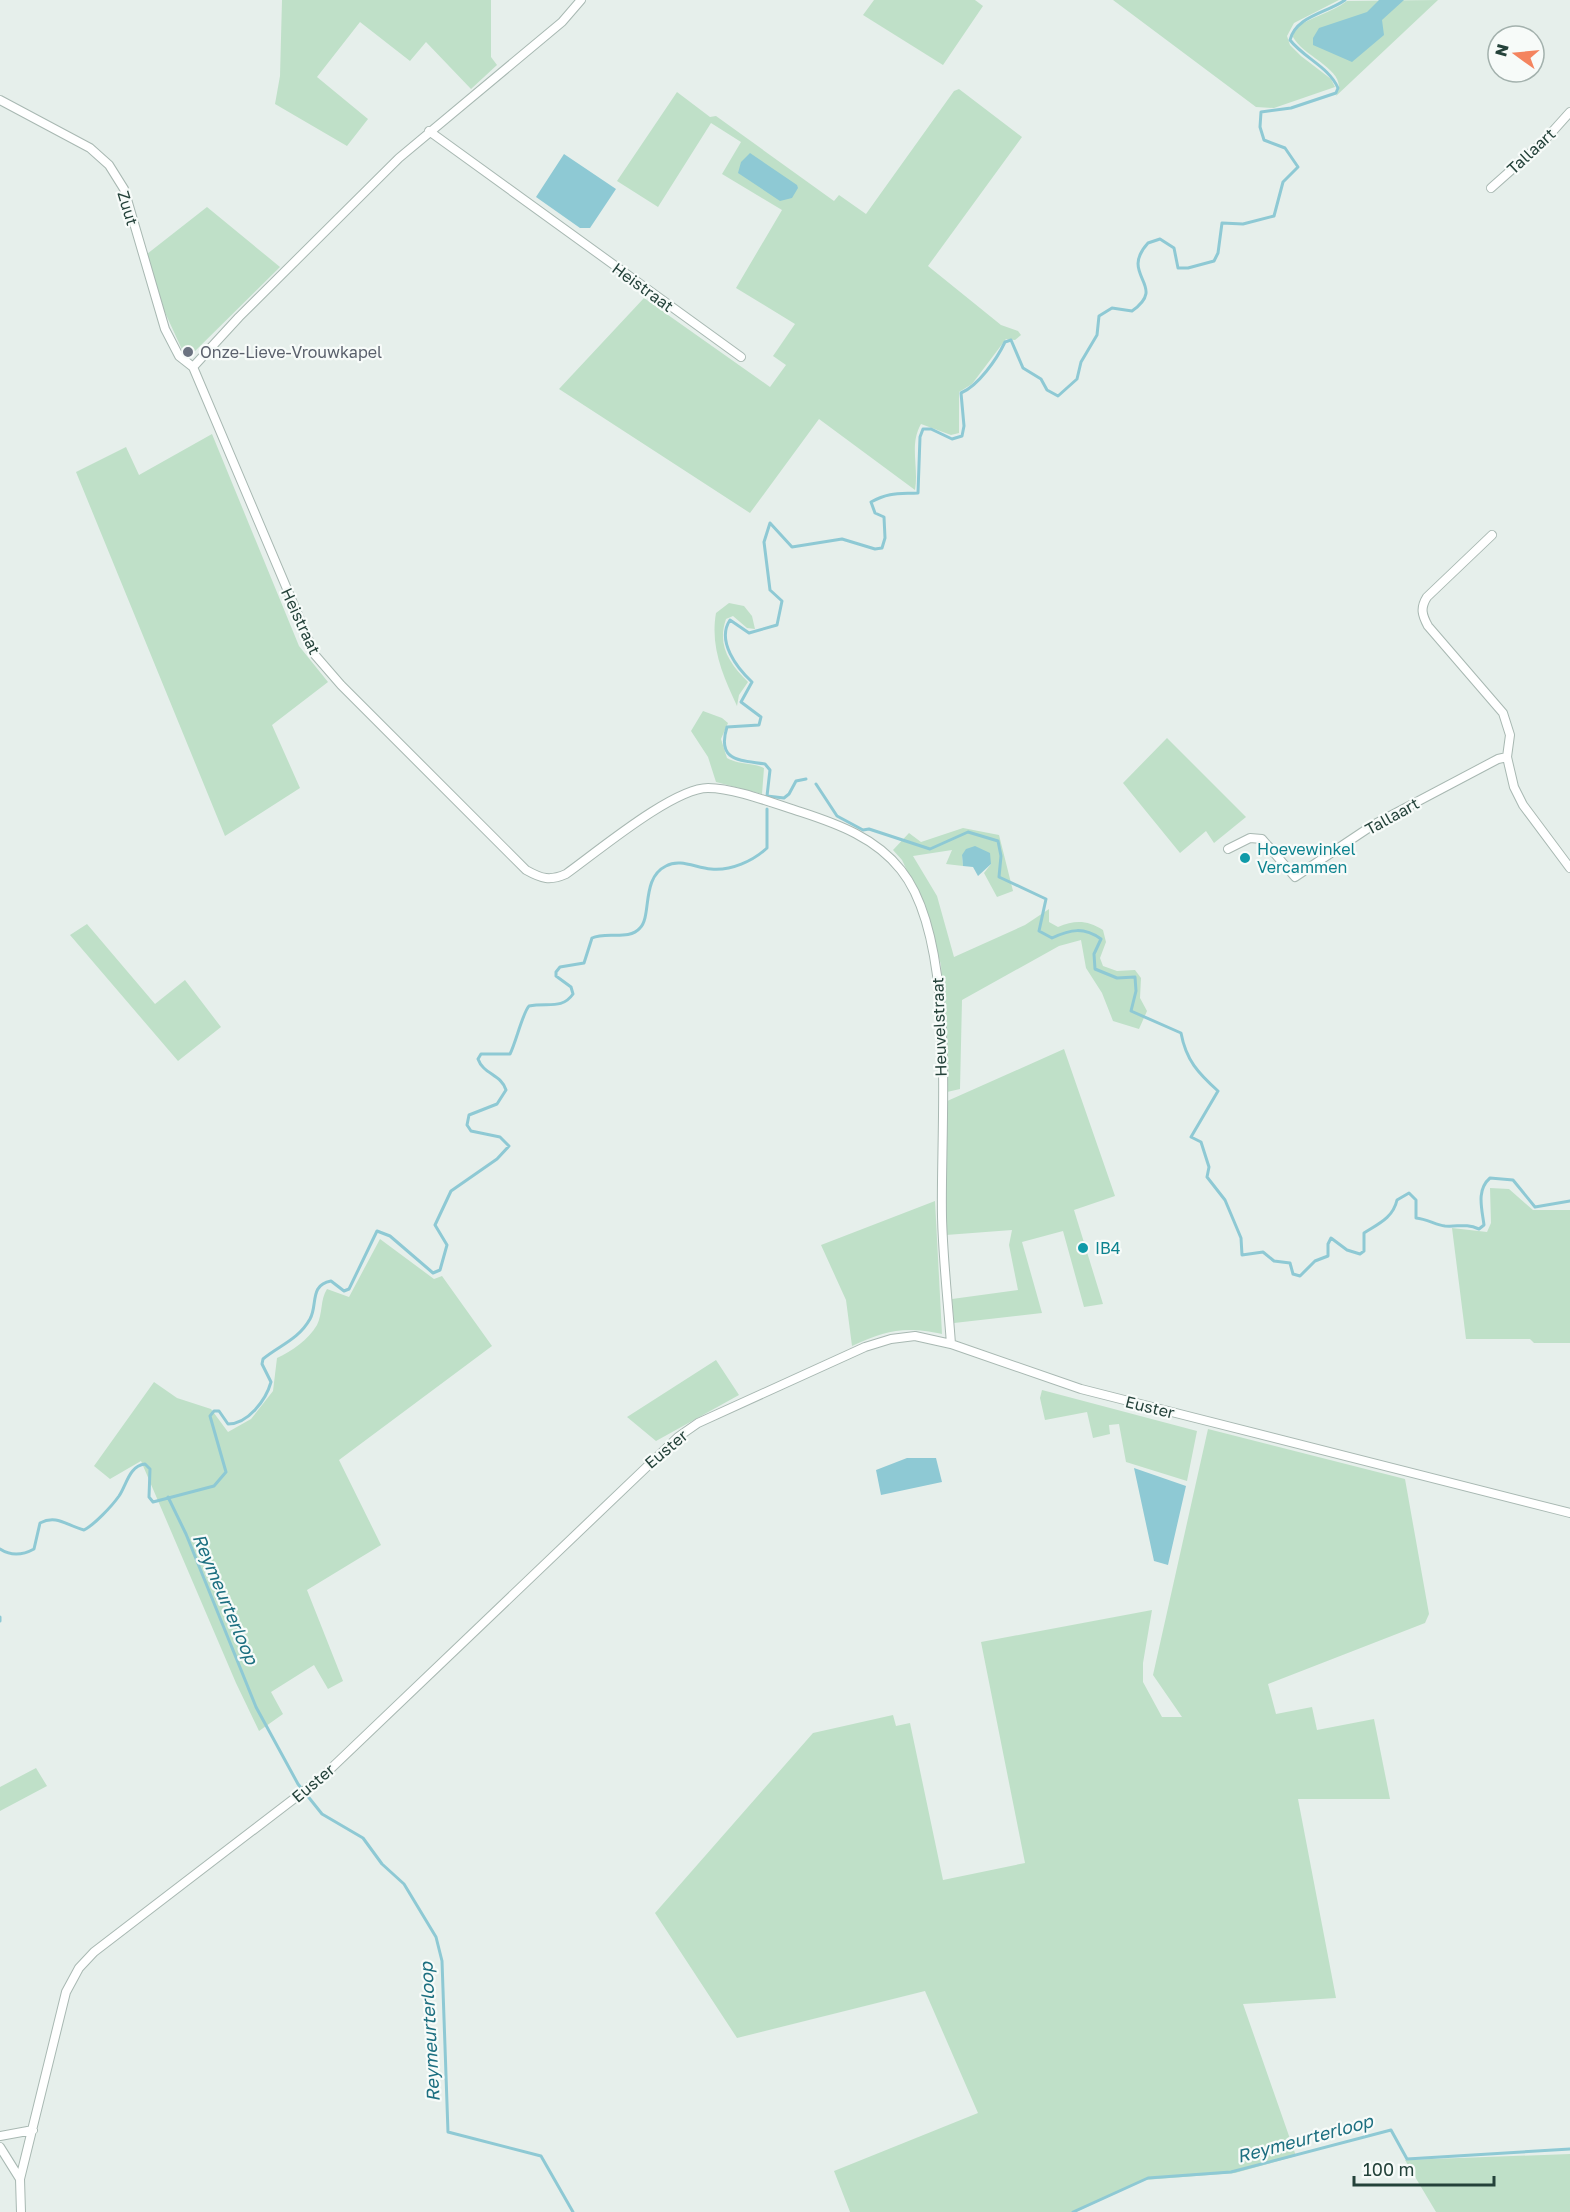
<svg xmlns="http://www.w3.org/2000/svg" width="1570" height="2212" viewBox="0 0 1570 2212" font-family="'Golos Text',sans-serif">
<rect width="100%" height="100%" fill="#e6efeb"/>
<!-- green -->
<path fill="#bfe0c8" d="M282,0H491V57L497,65L471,89L426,42L410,61L360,22L317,77L368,119L347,146L275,104L280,76Z
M874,0H975L983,6L943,65L863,15Z
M1113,0H1339L1294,23L1287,36L1290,45L1301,56L1331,79L1335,87L1274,108L1256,107Z
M1438,0L1336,96C1351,71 1304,58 1293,37L1294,29C1310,17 1331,13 1347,1Z
M959,89L1022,137L928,266L1001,325L1018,331L1021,335L1015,340L1006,339L972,384L959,392V433L951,435L921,424C909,445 919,467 915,490L819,419L750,513L559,389L644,298L770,387L786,365L773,356L795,324L736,288L782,210L722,174L741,142L711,123L658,207L617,181L677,92L710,117L716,116L834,201L839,195L866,214L954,91Z
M207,207L280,267L190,356H185L162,306L147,254Z
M212,434L299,646L328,682L272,725L300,788L225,836L76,472L126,447L139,475Z
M729,603L744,606L752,616L755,629L747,628L733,616L726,619C717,645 729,663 748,682L739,695L737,706C723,676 710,647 716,613Z
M703,711L722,718L728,723L721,739L727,758C739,765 751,762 764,768L762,794L716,782L708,757L691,731Z
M1167,738L1246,817L1214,843L1206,831L1180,853L1123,783Z
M963,828L999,835L1013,891L997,897L984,873L991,864L962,855L963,866L946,864L952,850L913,856L937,896L954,957L1025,925L1049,909V922L1058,927C1075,920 1087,920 1103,930L1106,942L1100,958L1103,966L1117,971L1135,970L1141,978L1140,998L1147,1011L1139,1029L1113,1021L1102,993L1086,968L1081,940L1059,946L962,1000L960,1089L947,1092L941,965L927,913L902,860L893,850L909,833L921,842Z
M87,924L155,1004L185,980L221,1027L178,1061L70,935Z
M1064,1049L1115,1196L1074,1210L1103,1304L1084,1307L1063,1231L1022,1242L1042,1313L954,1323L952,1299L1018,1290L1009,1245L1012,1230L946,1235L945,1102Z
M1490,1188L1509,1189L1533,1210H1570V1343H1534L1530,1339H1466L1452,1228L1487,1232L1491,1223Z
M935,1201L942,1334C904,1326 887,1330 852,1346L846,1300L821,1245Z
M380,1239L434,1279L442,1276L492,1346L339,1460L381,1545L307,1590L343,1681L328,1689L314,1665L271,1692L283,1714L259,1731L236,1683L141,1461L110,1479L94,1466L154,1382L177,1398L211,1409L228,1432L251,1419L273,1391L277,1358C292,1351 308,1340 317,1325C323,1313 320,1300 327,1289L349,1297Z
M716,1360L739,1395L656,1441L627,1417Z
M1042,1390L1197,1431L1187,1481L1126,1462L1119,1424L1109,1425L1110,1434L1093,1438L1087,1412L1045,1420L1040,1398Z
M1208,1429L1405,1479L1429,1614L1425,1623L1268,1684L1276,1714L1312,1707L1317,1730L1374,1719L1390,1799H1298L1336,1998L1243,2004L1296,2156L1235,2173L1144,2180L1076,2212H850L834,2171L978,2113L925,1991L737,2038L655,1913L813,1733L893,1715L896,1726L910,1723L943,1880L1025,1863L981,1642L1152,1610L1143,1663V1682L1162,1717H1182L1153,1675Z
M36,1768L47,1786L0,1811V1787Z
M1570,2154V2212H1436L1405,2160Z"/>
<!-- water -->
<path fill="#8ec9d4" d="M1379,0H1404L1382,20L1384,35L1352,62L1313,45V38L1319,28L1367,12Z
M750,153L797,185L798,188L792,198L780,201L738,173L741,162Z
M564,154L616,189L590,228H580L536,197Z
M975,846L990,853L991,864L978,876L973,867L963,866L962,855L966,849Z
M907,1458H936L942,1482L881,1495L876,1470Z
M1134,1468L1186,1486L1168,1565L1154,1561Z"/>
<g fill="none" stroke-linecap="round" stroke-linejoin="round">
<!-- stream -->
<path stroke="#8ec9d4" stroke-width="3" d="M806,779L796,781L789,794L784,798L767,796L770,770L765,764C741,760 716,762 727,727L759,725L761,717L741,702L752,682C737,668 716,641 730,620L749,633L777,625L782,601L770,590L764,542L770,523L792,547L842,539L875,549L882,548L885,538L884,517L875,513L871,502C889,492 899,494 918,493L920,437L923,429H931L952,439L962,436L964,426L961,393C978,386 997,359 1005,342L1011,340L1023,368L1041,379L1047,390L1058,396L1077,379L1081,362L1097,335L1099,316L1112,308L1132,311C1169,285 1118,276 1148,243L1160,239L1174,248L1178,268H1188L1214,261L1218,253L1222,223L1243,224L1274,216L1283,182L1298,167L1285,148L1264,140L1260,127L1261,112L1291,108L1336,93L1338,88C1329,67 1304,58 1290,40C1296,16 1327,13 1345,0
M816,784L837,816L863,830L869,829L930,849L968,832L998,841L1001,856L999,877L1046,899L1039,931L1052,938C1071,929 1084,927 1101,939L1094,954L1095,969L1117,978L1135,977L1136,991L1131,1011L1181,1033C1186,1060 1198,1073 1218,1091L1191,1137L1201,1142L1209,1167L1207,1177L1225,1200L1241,1238L1242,1255L1263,1252L1274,1261L1290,1263L1293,1274L1300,1276L1315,1261L1328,1256V1244L1331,1238L1347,1250L1360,1254L1364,1251V1233C1378,1224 1393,1218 1397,1200L1409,1193L1416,1200V1218C1427,1219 1436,1225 1445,1226C1459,1227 1465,1223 1479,1229L1484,1225C1482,1209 1476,1190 1490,1178L1513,1180L1535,1207L1570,1201
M168,1497L186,1534L256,1707L298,1784L322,1814L363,1838L382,1864L404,1884L436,1937L442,1961L448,2132L541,2156L573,2212
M0,1549C12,1557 23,1555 34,1549L40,1523C57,1514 67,1526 84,1530C94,1525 112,1506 119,1496C127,1484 129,1466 145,1464L150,1469L149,1497L153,1502L214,1486L226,1472L210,1416L214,1411H219L228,1424C248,1424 266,1400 271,1382L262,1364L263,1359C280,1345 298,1340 310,1319C318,1305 309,1285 331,1281L344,1291L349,1289L377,1231L390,1236L433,1273L440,1270L447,1245L435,1225L451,1191L497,1159L509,1146L500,1137L471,1131L467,1125L469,1115L497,1104L506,1090C502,1075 483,1074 478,1059L481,1054H510C516,1042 523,1012 529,1006C547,1002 562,1010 573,994L571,987L556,976V972L560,967L584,963L592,938C606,931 629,941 640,928C652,916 641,878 666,866C680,858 696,868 711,869C731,871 753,861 767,848V809
M0,1617V1621
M1073,2212L1148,2178L1231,2172L1391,2130L1407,2159L1570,2149"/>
<!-- minor casing -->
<g stroke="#a8b8b2" stroke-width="10">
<path id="minor" d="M0,100L90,148L109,165L124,189L165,329L179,356L193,367
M429,131L741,357
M1491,188L1544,141L1570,112
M193,367L315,655L341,685L526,870C542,879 550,881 566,874C597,852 673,788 708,788C735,788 775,804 801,812C838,824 876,838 901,870C958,941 940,1127 942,1217C943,1259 948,1302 951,1344
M193,367L239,317L399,158L562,22L581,0
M1492,535L1427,597C1420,608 1422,615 1428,626L1503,713L1510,735L1507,757L1514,787L1523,805L1570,868
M1228,849L1250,838L1262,839L1295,877L1373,825L1498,759L1507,757
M0,2136L33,2130
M0,2147L20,2179L21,2212
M20,2179L66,1992L79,1968L94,1952L321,1778L678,1437L698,1423L865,1347L891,1339L915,1336L951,1344L1081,1389L1570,1513"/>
</g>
<!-- minor -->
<use href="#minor" stroke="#fff" stroke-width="8"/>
</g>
<!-- markers -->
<circle fill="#6b7280" stroke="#f7fbf9" stroke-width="2" cx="188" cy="352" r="6"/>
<g fill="#0f9aa8" stroke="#f7fbf9" stroke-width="2">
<circle cx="1245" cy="858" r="6"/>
<circle cx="1083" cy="1248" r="6"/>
</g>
<g text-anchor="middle" stroke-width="4.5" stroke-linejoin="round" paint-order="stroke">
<!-- street labels -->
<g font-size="16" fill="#24423a" stroke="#f7fbf9">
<text transform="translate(1531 151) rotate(-43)" y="6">Tallaart</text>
<text transform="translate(128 208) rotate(73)" y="6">Zuut</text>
<text transform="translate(643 287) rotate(36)" y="6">Heistraat</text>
<text transform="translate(301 621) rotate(65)" y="6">Heistraat</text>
<text transform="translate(1392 816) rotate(-29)" y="6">Tallaart</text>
<text transform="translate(939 1027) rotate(-92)" y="6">Heuvelstraat</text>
<text transform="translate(1150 1407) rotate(14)" y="6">Euster</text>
<text transform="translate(666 1449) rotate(-40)" y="6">Euster</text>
<text transform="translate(313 1783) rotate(-40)" y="6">Euster</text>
</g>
<!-- worship labels -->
<g font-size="16" fill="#5b616d" stroke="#f7fbf9" text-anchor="start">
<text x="200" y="358">Onze-Lieve-Vrouwkapel</text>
</g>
<!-- culture labels -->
<g font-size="16" fill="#0d838f" stroke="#f7fbf9" text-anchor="start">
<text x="1257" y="855">Hoevewinkel<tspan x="1257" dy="18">Vercammen</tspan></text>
<text x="1095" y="1254">IB4</text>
</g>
<!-- water labels -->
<g font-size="18" font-style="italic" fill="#1c6f80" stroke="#f7fbf9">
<text transform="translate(225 1599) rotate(67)" y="6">Reymeurterloop</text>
<text transform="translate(430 2032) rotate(-93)" y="6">Reymeurterloop</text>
<text transform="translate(1305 2139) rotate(-15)" y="6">Reymeurterloop</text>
</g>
</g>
<!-- north arrow -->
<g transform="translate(1516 54) rotate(285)"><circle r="28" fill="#f7fbf9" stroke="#a3b1ad" stroke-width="1.5"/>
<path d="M0-4.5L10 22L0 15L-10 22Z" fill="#f4845f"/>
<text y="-9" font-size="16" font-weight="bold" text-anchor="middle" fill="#24423a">N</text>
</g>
<!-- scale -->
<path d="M1354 2176v9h140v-9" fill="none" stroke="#24423a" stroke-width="3"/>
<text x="1363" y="2176" font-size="18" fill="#24423a" stroke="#f7fbf9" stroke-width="4.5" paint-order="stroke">100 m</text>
</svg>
